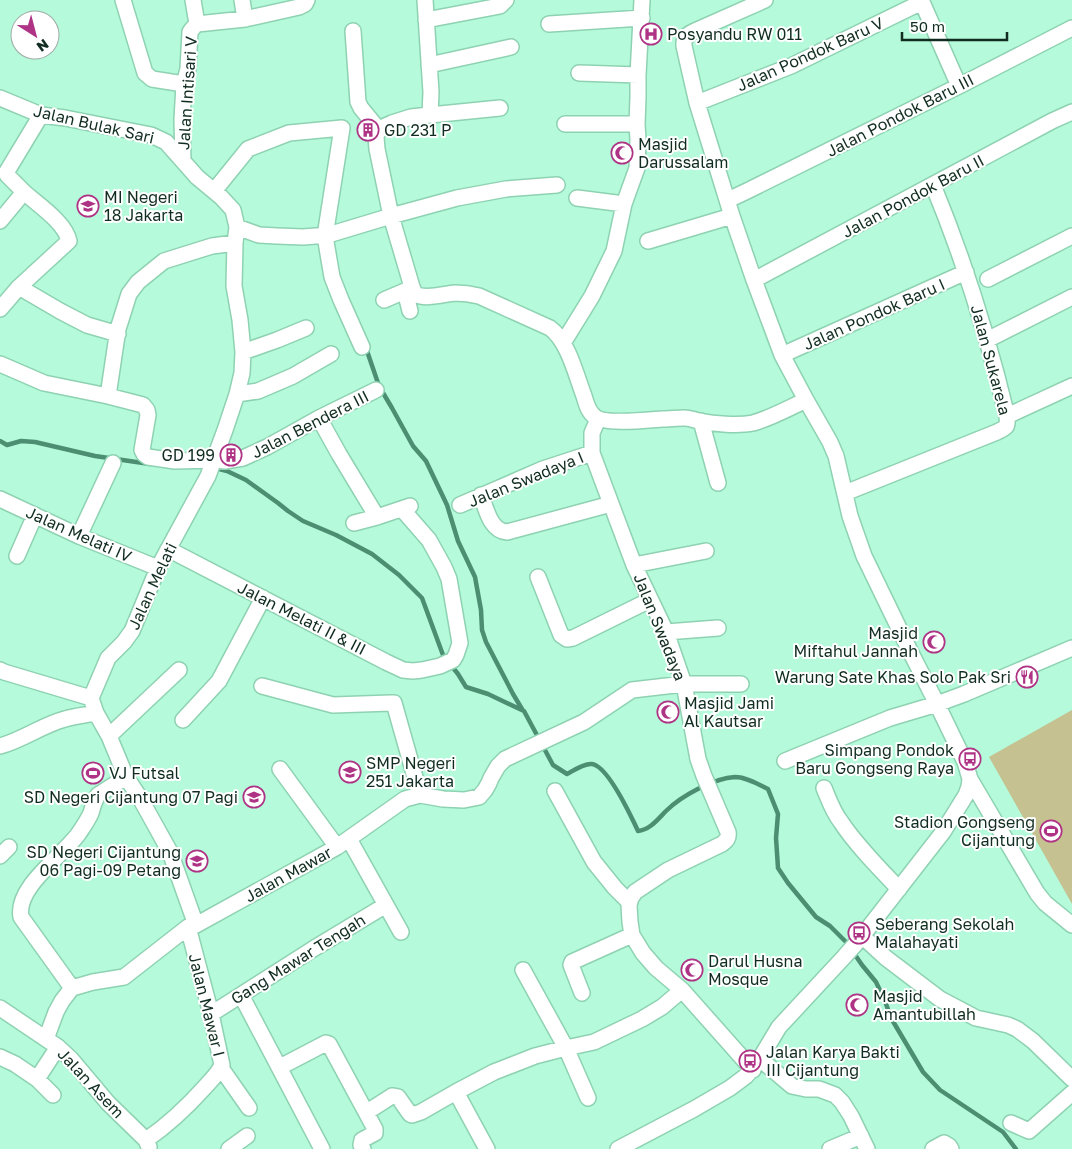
<svg xmlns="http://www.w3.org/2000/svg" width="1072" height="1149" viewBox="0 0 1072 1149" font-family="'Golos Text',sans-serif">
<rect width="100%" height="100%" fill="#b5fada"/>
<!-- green -->
<path fill="#c5c190" d="M1072,710V904L989,757Z"/>
<g fill="none" stroke-linecap="round" stroke-linejoin="round">
<!-- stream -->
<path stroke="#4c8e72" stroke-width="4.5" d="M366,348L379,386L392,408L413,446L426,461L447,505L458,541L475,577L481,610L482,630L486,642L513,694L522,709
M0,441L7,445L21,441L35,442L95,456L150,464
M215,468L227,471L246,480L278,503L288,511L303,521L336,535L372,554L399,575L422,598L443,655L458,674L466,687L488,694L524,711L553,765L567,774C573,771 584,763 592,764C608,766 631,816 638,831C650,830 658,819 666,811C681,796 714,778 735,777C746,777 758,784 768,789L778,814L776,838L778,868L788,883L816,917L830,926L847,943L862,965L876,982L885,1001L891,1018L923,1072L940,1090L1003,1132L1016,1149"/>
<!-- minor casing -->
<g stroke="#8ed2b2" stroke-width="18">
<path id="minor" d="M123,0L145,73L152,79L184,84
M193,0L197,24
M242,0L245,19
M425,0L431,92L430,115L411,117L392,123L383,127L377,133L376,137L377,149L391,216L457,198L506,189L557,185
M765,0L697,30C690,33 683,36 684,46L697,103L732,216L754,280L782,355L806,400L830,442L836,456L850,516L864,556L909,649L937,704L890,718L785,761
M426,20L500,6L506,0
M549,24L642,18
M353,31L358,102L361,108L379,130
M429,65L511,47
M579,73L638,75
M0,98L41,115L65,118L151,135L166,142L197,177L221,197L233,210L237,227L235,243L234,286L240,320L243,352L242,373L237,394L225,430L208,476L158,568L132,631L124,642L108,658L91,698L96,713L109,736L126,777L140,798L170,852L196,925
M697,103L791,66L922,2L959,86
M430,115L500,108
M565,124H637
M183,160L182,120L184,84L188,69L190,32L193,28L197,24L245,19L299,7L305,4L307,0
M214,191L248,149L289,133L342,128L325,236L332,277L341,300L362,347
M577,198L624,204
M728,200L745,192L959,86L1072,28
M0,221L24,192
M237,227L259,235L277,236L303,237L328,235L391,216L412,287L415,294C425,300 444,294 455,293C464,293 471,294 479,296L550,328C568,341 576,375 584,396C586,403 588,411 594,416C603,425 648,420 662,419C669,419 677,418 684,418C690,418 694,420 699,421C714,424 738,426 753,423C771,418 789,408 806,400
M648,241L732,216
M988,279L1072,236
M754,280L1052,121L1072,112
M19,287L60,311L87,325L118,334
M405,291L410,311
M384,300L412,288
M0,309L19,287L69,241C65,222 38,205 24,192C19,187 13,181 8,176L6,173L41,115
M987,340L1072,297
M563,343L592,296L614,251L624,204L637,168L638,140L637,124L638,97V75L642,0
M243,352L277,340L306,328
M782,355L966,272
M0,364L44,383L108,396L143,405L147,410L148,415L142,450L144,454L148,457L175,461L215,460L225,461L243,458L267,447L319,418L376,390
M237,394L258,391L293,376L331,354
M108,396L118,329L129,294L138,282L164,261L212,246L235,243
M1007,416L1072,386
M319,418L339,454L377,517
M598,419L592,433V453L634,565L666,632L684,684L698,759L704,776L728,832C729,838 727,840 722,844L668,870L635,892L631,898L629,905L630,922L632,935L643,953L656,968L682,990L753,1070
M701,421L718,483
M845,493L997,432C1007,427 1008,427 1007,416C988,337 964,260 933,185
M481,495C486,508 490,531 507,532L611,504
M0,499L79,536L158,568
M460,505L543,469L592,453
M354,523L377,517L410,506
M79,536L113,463
M168,549L386,662L403,670L413,671L422,670L440,666L453,660L456,655L460,643L449,579L444,567L429,540L402,509
M17,556L35,515
M634,565L706,551
M538,577L561,635L567,639L573,638L650,600
M666,632L718,628
M0,670L4,672L91,698
M262,686L333,705L391,703H394L420,795
M183,720L219,681L263,598
M109,736L179,670
M0,746C23,740 42,725 65,719C75,716 86,715 96,713
M280,769L337,847
M970,779L1037,893L1045,903L1072,925
M824,788C829,800 833,812 841,822C856,845 880,869 899,889
M555,791L594,862L615,888L629,902
M349,839L401,932
M0,856L9,847
M862,936L886,958L940,999L976,1018L1008,1025L1017,1029L1033,1041L1072,1079
M523,970L566,1048L588,1098
M72,988L21,917C15,887 64,855 79,833C83,827 88,820 91,813C93,806 94,801 98,795L126,777
M582,993L571,965L572,962L632,935
M241,995L322,1149
M0,1008L58,1047L71,1059L108,1103L146,1140L149,1147
M211,1014L313,949L386,905
M46,1039L56,1012L62,1001L72,988L93,982L124,977L188,927L196,925L337,847L405,799L420,795L443,799L464,800L479,797L485,790L489,783L491,778L498,766L505,759L584,722L632,690L684,684H741
M0,1057L15,1064L37,1079L58,1047
M760,1059L792,1086L806,1089H819L835,1095L842,1102L851,1116L867,1149
M280,1067L326,1043L329,1044L375,1129V1133L362,1140L361,1145L363,1149
M221,1068L249,1108
M37,1079L53,1095
M456,1092L487,1149
M367,1112L392,1096L398,1097L410,1114L412,1115L421,1112L456,1092L494,1072L512,1065L535,1056L566,1048L594,1042L642,1019L662,1007L682,990
M1011,1123L1029,1131L1072,1093
M146,1140C168,1125 187,1107 205,1087C211,1080 218,1074 222,1065L211,1014L188,927
M229,1149L247,1136
M618,1149L694,1109L730,1088L746,1076L758,1062L779,1027L844,957L859,940L943,832L966,795L969,787L970,779L965,762L937,704L964,694L1072,648
M830,1149L861,1136
M933,1149L944,1143L949,1146L951,1149"/>
</g>
<!-- minor -->
<use href="#minor" stroke="#fff" stroke-width="15"/>
</g>
<!-- icons -->
<defs>
<g id="hospital-ring" transform="scale(1.125)"><circle r="9.5" fill="#fff" stroke="#ae3385" stroke-width="1.5"/><path d="M-5-5h3v3.5h4V-5h3V5h-3V1.5h-4V5h-3Z" fill="#ae3385"/></g>
<g id="building-ring" transform="scale(1.125)"><circle r="9.5" fill="#fff" stroke="#ae3385" stroke-width="1.5"/><path d="M-4-6H4V6H1V3H-1V6H-4ZM-2.5-4.3h1.7v1.8h-1.7ZM.8-4.3h1.7v1.8H.8ZM-2.5-1h1.7V.8h-1.7ZM.8-1h1.7V.8H.8Z" fill="#ae3385"/></g>
<g id="mosque-ring" transform="scale(1.125)"><circle r="9.5" fill="#fff" stroke="#ae3385" stroke-width="1.5"/><path d="M3.5-4.9A6 6 0 1 0 3.5 4.9A5 5 0 1 1 3.5-4.9Z" fill="#ae3385"/></g>
<g id="school-ring" transform="scale(1.125)"><circle r="9.5" fill="#fff" stroke="#ae3385" stroke-width="1.5"/><path d="M0-5L7-2L0 1L-7-2ZM-4 1L0 2.5L4 1V4Q0 6-4 4Z" fill="#ae3385"/></g>
<g id="restaurant-ring" transform="scale(1.125)"><circle r="9.5" fill="#fff" stroke="#ae3385" stroke-width="1.5"/><path d="M-5-6h1v4h1v-4h1v4h1v-4h1v5L-1.5 .5V6h-2V.5L-5-1ZM5-6V6H3V1.5H1.5Q1.5-4 5-6Z" fill="#ae3385"/></g>
<g id="bus-ring" transform="scale(1.125)"><circle r="9.5" fill="#fff" stroke="#ae3385" stroke-width="1.5"/><path d="M-5-6H5V4H4V6H2V4H-2V6H-4V4H-5ZM-3.5-4V0h7V-4ZM-3.5 1.2v1.5H-2V1.2ZM2 1.2v1.5H3.5V1.2Z" fill="#ae3385"/></g>
<g id="stadium-ring" transform="scale(1.125)"><circle r="9.5" fill="#fff" stroke="#ae3385" stroke-width="1.5"/><path d="M0-5a6.5 5 0 1 0 0 10a6.5 5 0 1 0 0-10ZM-3.5-1.8h7v3.6h-7Z" fill="#ae3385"/></g>
</defs>
<g fill-rule="evenodd">
<use href="#hospital-ring" x="651" y="34"/>
<use href="#building-ring" x="368" y="130"/>
<use href="#mosque-ring" x="622" y="153"/>
<use href="#school-ring" x="88" y="206"/>
<use href="#building-ring" x="231" y="455"/>
<use href="#mosque-ring" x="934" y="642"/>
<use href="#restaurant-ring" x="1027" y="677"/>
<use href="#mosque-ring" x="668" y="712"/>
<use href="#bus-ring" x="970" y="759"/>
<use href="#school-ring" x="350" y="772"/>
<use href="#stadium-ring" x="93" y="773"/>
<use href="#school-ring" x="254" y="797"/>
<use href="#stadium-ring" x="1051" y="831"/>
<use href="#school-ring" x="197" y="861"/>
<use href="#bus-ring" x="859" y="933"/>
<use href="#mosque-ring" x="692" y="970"/>
<use href="#mosque-ring" x="857" y="1005"/>
<use href="#bus-ring" x="750" y="1061"/>
</g>
<g text-anchor="middle" stroke-width="4" stroke-linejoin="round" paint-order="stroke">
<!-- poi labels -->
<g font-size="16" fill="#112d21" stroke="#fff" text-anchor="start">
<text x="667" y="40">Posyandu RW 011</text>
<text x="384" y="136">GD 231 P</text>
<text x="638" y="150">Masjid<tspan x="638" dy="18">Darussalam</tspan></text>
<text x="104" y="203">MI Negeri<tspan x="104" dy="18">18 Jakarta</tspan></text>
<text x="215" y="461" text-anchor="end">GD 199</text>
<text x="918" y="639" text-anchor="end">Masjid<tspan x="918" dy="18">Miftahul Jannah</tspan></text>
<text x="1011" y="683" text-anchor="end">Warung Sate Khas Solo Pak Sri</text>
<text x="684" y="709">Masjid Jami<tspan x="684" dy="18">Al Kautsar</tspan></text>
<text x="954" y="756" text-anchor="end">Simpang Pondok<tspan x="954" dy="18">Baru Gongseng Raya</tspan></text>
<text x="366" y="769">SMP Negeri<tspan x="366" dy="18">251 Jakarta</tspan></text>
<text x="109" y="779">VJ Futsal</text>
<text x="238" y="803" text-anchor="end">SD Negeri Cijantung 07 Pagi</text>
<text x="1035" y="828" text-anchor="end">Stadion Gongseng<tspan x="1035" dy="18">Cijantung</tspan></text>
<text x="181" y="858" text-anchor="end">SD Negeri Cijantung<tspan x="181" dy="18">06 Pagi-09 Petang</tspan></text>
<text x="875" y="930">Seberang Sekolah<tspan x="875" dy="18">Malahayati</tspan></text>
<text x="708" y="967">Darul Husna<tspan x="708" dy="18">Mosque</tspan></text>
<text x="873" y="1002">Masjid<tspan x="873" dy="18">Amantubillah</tspan></text>
<text x="766" y="1058">Jalan Karya Bakti<tspan x="766" dy="18">III Cijantung</tspan></text>
</g>
<!-- street labels -->
<g font-size="16" fill="#112d21" stroke="#fff">
<text transform="translate(810 54) rotate(-24)" y="6">Jalan Pondok Baru V</text>
<text transform="translate(187 93) rotate(-86)" y="6">Jalan Intisari V</text>
<text transform="translate(900 115) rotate(-27)" y="6">Jalan Pondok Baru III</text>
<text transform="translate(94 124) rotate(13)" y="6">Jalan Bulak Sari</text>
<text transform="translate(913 196) rotate(-28)" y="6">Jalan Pondok Baru II</text>
<text transform="translate(874 314) rotate(-24)" y="6">Jalan Pondok Baru I</text>
<text transform="translate(991 360) rotate(75)" y="6">Jalan Sukarela</text>
<text transform="translate(310 424) rotate(-27)" y="6">Jalan Bendera III</text>
<text transform="translate(526 479) rotate(-22)" y="6">Jalan Swadaya I</text>
<text transform="translate(79 534) rotate(24)" y="6">Jalan Melati IV</text>
<text transform="translate(152 586) rotate(-65)" y="6">Jalan Melati</text>
<text transform="translate(302 618) rotate(27)" y="6">Jalan Melati II &amp; III</text>
<text transform="translate(660 627) rotate(68)" y="6">Jalan Swadaya</text>
<text transform="translate(288 874) rotate(-29)" y="6">Jalan Mawar</text>
<text transform="translate(298 959) rotate(-32)" y="6">Gang Mawar Tengah</text>
<text transform="translate(207 1005) rotate(76)" y="6">Jalan Mawar I</text>
<text transform="translate(91 1083) rotate(47)" y="6">Jalan Asem</text>
</g>
</g>
<!-- north arrow -->
<g transform="translate(35 35) rotate(144)"><circle r="24" fill="#ffffff" stroke="#a0aba6"/>
<path d="M0-4L9 19L0 12L-9 19Z" fill="#ae3385"/>
<text y="-8" font-size="14" font-weight="bold" text-anchor="middle" fill="#112d21">N</text>
</g>
<!-- scale -->
<path d="M902 32v8h105v-8" fill="none" stroke="#112d21" stroke-width="2.5"/>
<text x="910" y="32" font-size="15" fill="#112d21" stroke="#ffffff" stroke-width="4" paint-order="stroke">50 m</text>
</svg>
